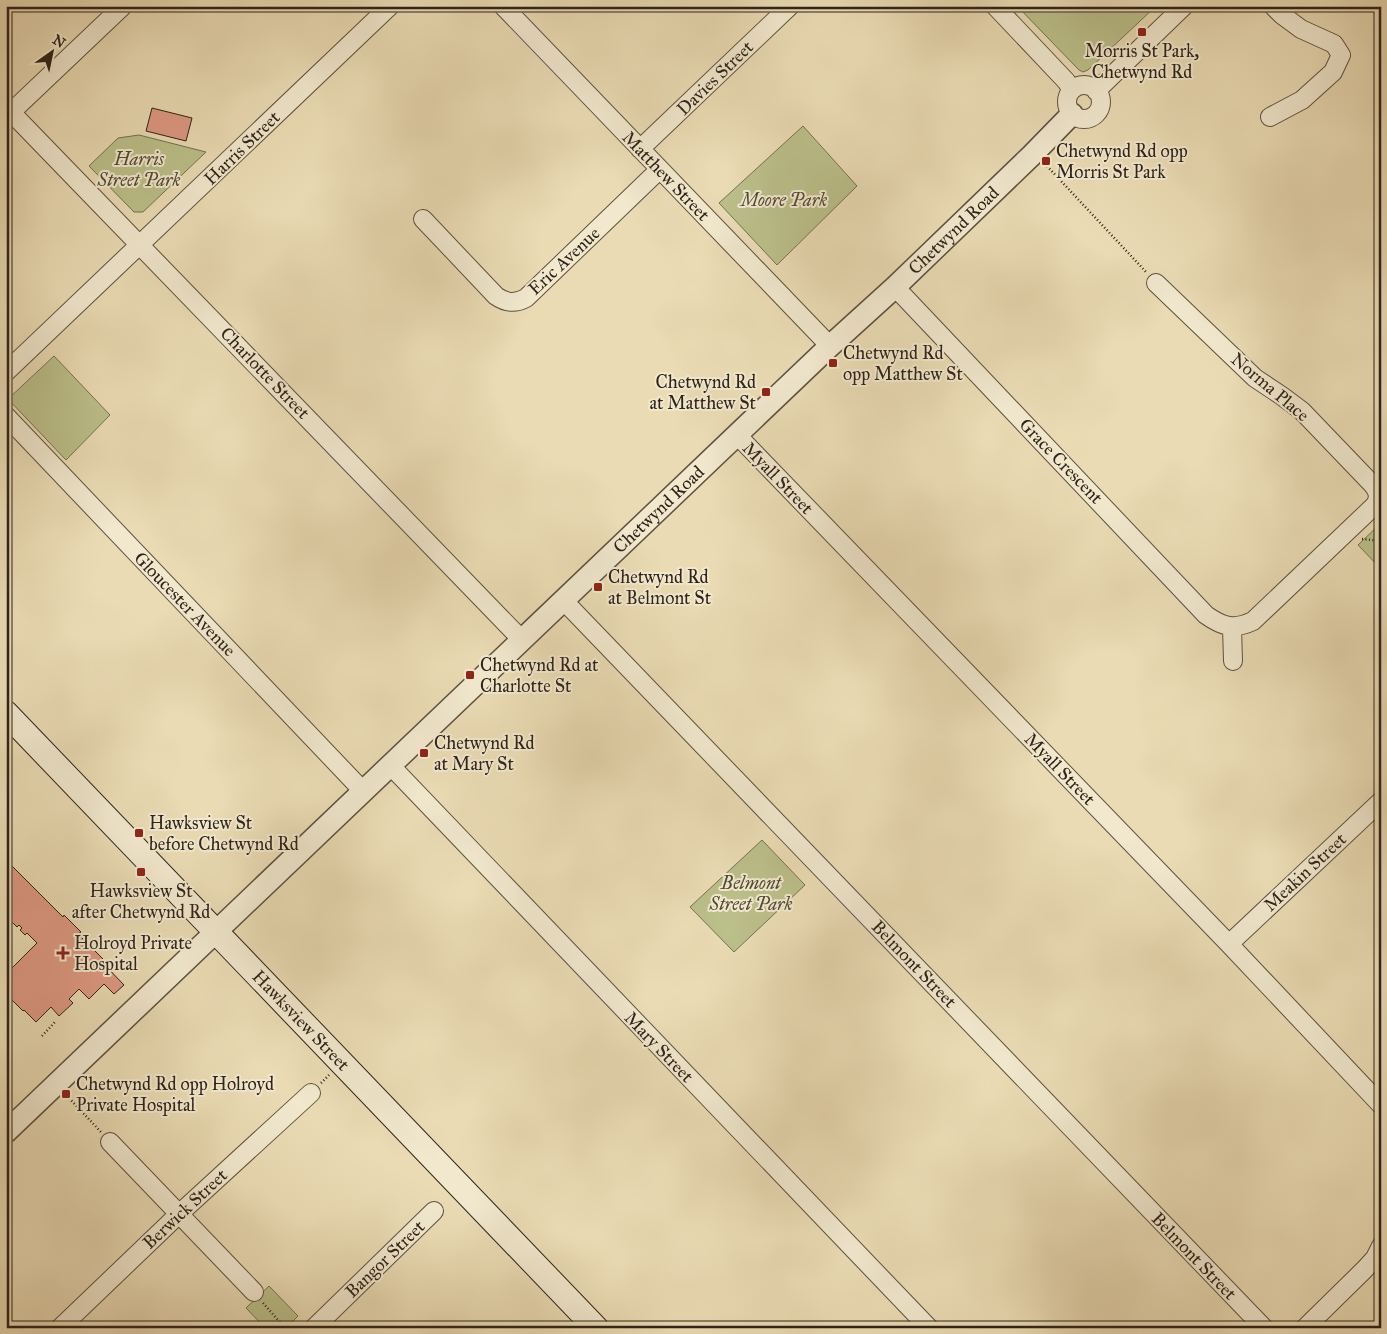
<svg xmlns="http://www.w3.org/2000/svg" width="1387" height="1334" viewBox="0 0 1387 1334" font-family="'IM FELL Great Primer',serif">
<rect width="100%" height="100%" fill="#eadbb4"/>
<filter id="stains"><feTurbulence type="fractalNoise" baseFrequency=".004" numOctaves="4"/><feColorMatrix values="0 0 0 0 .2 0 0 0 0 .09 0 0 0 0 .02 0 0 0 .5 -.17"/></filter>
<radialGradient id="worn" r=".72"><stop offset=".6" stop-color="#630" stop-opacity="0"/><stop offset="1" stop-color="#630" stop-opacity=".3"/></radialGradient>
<!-- green -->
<path fill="#bbbf8a" stroke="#757152" d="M1017,6H1156L1088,70L1083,72L1079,70Z
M803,126L857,186L777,265L719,203Z
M139,135L206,152L143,212H134L89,166L118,138Z
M54,356L110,415L66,460L8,399Z
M1381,523V569L1358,545Z
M762,840L805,885L734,952L690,907Z
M269,1286L298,1316L286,1328H265L246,1308Z"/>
<!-- building -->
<path fill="#de9984" stroke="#2f2319" d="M152,108L192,118L186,141L146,131Z
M6,857L11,862L9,863L63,917L64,915L81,932L78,934L104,960L102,962L124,985L114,994L104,984L89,999L79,989L69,999L73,1003L59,1016L51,1007L36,1022L24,1010L23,1011L6,994V984L10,981L6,977V974L37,943L27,933L25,935L20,930L22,928L19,925L17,927L8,918L10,916L6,920Z"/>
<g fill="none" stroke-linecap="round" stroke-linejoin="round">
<!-- minor casing -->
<g stroke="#5e5140" stroke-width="20">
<path id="minor" d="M503,6L830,346
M995,6L1066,81L1072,90
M1067 102a17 17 0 1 1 34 0a17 17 0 1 1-34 0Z
M1096,91L1184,6
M6,107L522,640
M6,117L123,6
M1270,117L1302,100L1333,72L1341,55L1334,44L1301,29L1282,15L1273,6
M640,149L790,6
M423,219L496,296C506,303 515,304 526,298L659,170
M895,287L1206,615C1223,627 1234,630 1253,621L1375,505C1380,497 1378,491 1372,484L1302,411L1282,396L1255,378L1156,283
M6,372L390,6
M6,416L363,791
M737,435L1229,944L1381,1105
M563,600L1264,1328
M1232,627L1233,661
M390,765L929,1328
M1229,944L1381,801
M110,1142L254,1292
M60,1328L179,1214L311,1093
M314,1328L434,1211
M1305,1328L1365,1269L1375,1258L1381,1246"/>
</g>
<!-- tertiary casing -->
<g stroke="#5e5140" stroke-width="24">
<g id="tertiary">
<path id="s1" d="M6,1132L830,346L895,287L1031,156L1072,114"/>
</g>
</g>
<!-- secondary casing -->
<g stroke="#2f2319" stroke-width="26">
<g id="secondary">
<path id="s2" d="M6,713L596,1328"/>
</g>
</g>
<!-- path -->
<path stroke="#2f2319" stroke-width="2.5" stroke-dasharray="1 2.5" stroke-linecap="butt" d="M1047,166L1147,273
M1362,539L1381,541
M42,1036L55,1022
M321,1083L329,1075
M69,1098L101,1132
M263,1303L285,1328"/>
<!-- minor -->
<use href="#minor" stroke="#f1e8ce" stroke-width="18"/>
<!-- tertiary -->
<use href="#tertiary" stroke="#f1e8ce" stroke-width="21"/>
<!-- secondary -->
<use href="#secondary" stroke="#f1e8ce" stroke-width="24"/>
</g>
<!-- markers -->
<g fill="#8f2418" stroke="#f1e8ce" stroke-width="2">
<rect x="1137" y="27" width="10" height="10" rx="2.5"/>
<rect x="1041" y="156" width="10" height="10" rx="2.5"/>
<rect x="828" y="358" width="10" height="10" rx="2.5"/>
<rect x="761" y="387" width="10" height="10" rx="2.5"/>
<rect x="593" y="582" width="10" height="10" rx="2.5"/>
<rect x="465" y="670" width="10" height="10" rx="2.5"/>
<rect x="419" y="748" width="10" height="10" rx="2.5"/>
<rect x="134" y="828" width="10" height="10" rx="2.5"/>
<rect x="136" y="867" width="10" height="10" rx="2.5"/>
<path d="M60.5 945.5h5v5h5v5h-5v5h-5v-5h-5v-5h5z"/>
<rect x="61" y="1089" width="10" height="10" rx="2.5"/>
</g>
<g text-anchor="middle" stroke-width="4" stroke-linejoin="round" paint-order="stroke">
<!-- poi labels -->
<g font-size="18" fill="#2f2319" stroke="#f1e8ce" text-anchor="start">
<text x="1142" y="57" text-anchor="middle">Morris St Park,<tspan x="1142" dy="21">Chetwynd Rd</tspan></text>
<text x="1056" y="157">Chetwynd Rd opp<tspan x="1056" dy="21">Morris St Park</tspan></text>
<text x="843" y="359">Chetwynd Rd<tspan x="843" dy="21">opp Matthew St</tspan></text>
<text x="756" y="388" text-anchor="end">Chetwynd Rd<tspan x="756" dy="21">at Matthew St</tspan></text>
<text x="608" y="583">Chetwynd Rd<tspan x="608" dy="21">at Belmont St</tspan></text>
<text x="480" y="671">Chetwynd Rd at<tspan x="480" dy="21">Charlotte St</tspan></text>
<text x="434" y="749">Chetwynd Rd<tspan x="434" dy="21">at Mary St</tspan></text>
<text x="149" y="829">Hawksview St<tspan x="149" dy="21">before Chetwynd Rd</tspan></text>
<text x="141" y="897" text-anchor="middle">Hawksview St<tspan x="141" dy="21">after Chetwynd Rd</tspan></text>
<text x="74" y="949">Holroyd Private<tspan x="74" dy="21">Hospital</tspan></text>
<text x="76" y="1090">Chetwynd Rd opp Holroyd<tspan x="76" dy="21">Private Hospital</tspan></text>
</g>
<!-- street labels -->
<g font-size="18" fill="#2f2319" stroke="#f1e8ce">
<text transform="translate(715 78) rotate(-44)" y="6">Davies Street</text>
<text transform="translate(242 148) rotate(-44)" y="6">Harris Street</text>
<text transform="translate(666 176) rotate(46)" y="6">Matthew Street</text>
<text dy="6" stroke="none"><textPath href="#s1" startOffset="1308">Chetwynd Road</textPath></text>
<text transform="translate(564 261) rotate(-43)" y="6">Eric Avenue</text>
<text transform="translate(265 373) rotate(46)" y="6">Charlotte Street</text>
<text transform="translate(1270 387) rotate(40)" y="6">Norma Place</text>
<text transform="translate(1061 461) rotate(46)" y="6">Grace Crescent</text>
<text transform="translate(778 478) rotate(46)" y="6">Myall Street</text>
<text dy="6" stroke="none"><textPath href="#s1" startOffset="902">Chetwynd Road</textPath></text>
<text transform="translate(185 604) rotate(46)" y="6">Gloucester Avenue</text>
<text transform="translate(1060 769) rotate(46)" y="6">Myall Street</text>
<text transform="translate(1305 872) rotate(-43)" y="6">Meakin Street</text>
<text transform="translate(914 964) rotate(46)" y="6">Belmont Street</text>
<text dy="6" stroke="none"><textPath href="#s2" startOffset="426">Hawksview Street</textPath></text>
<text transform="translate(659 1047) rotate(46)" y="6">Mary Street</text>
<text transform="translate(185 1209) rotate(-43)" y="6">Berwick Street</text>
<text transform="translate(1194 1256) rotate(46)" y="6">Belmont Street</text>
<text transform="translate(385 1259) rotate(-44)" y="6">Bangor Street</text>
</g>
<!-- park labels -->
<g font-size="18" font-style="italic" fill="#524a35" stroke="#f1e8ce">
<text x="139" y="165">Harris<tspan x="139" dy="21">Street Park</tspan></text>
<text x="784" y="206">Moore Park</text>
<text x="751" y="889">Belmont<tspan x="751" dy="21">Street Park</tspan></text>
</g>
</g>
<!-- margin -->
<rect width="1387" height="1334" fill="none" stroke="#eadbb4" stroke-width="25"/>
<rect x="8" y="8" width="1372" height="1319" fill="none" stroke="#2f2319" stroke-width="2.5"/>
<rect x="12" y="12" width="1362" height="1309" fill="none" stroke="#2f2319"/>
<!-- north arrow -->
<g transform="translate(52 52) rotate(33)" stroke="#f1e8ce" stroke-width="4" paint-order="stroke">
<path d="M0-4L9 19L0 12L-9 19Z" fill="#2f2319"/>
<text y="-8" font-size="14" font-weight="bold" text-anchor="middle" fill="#2f2319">N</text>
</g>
<rect width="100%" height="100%" filter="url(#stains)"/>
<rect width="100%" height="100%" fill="url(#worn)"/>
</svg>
